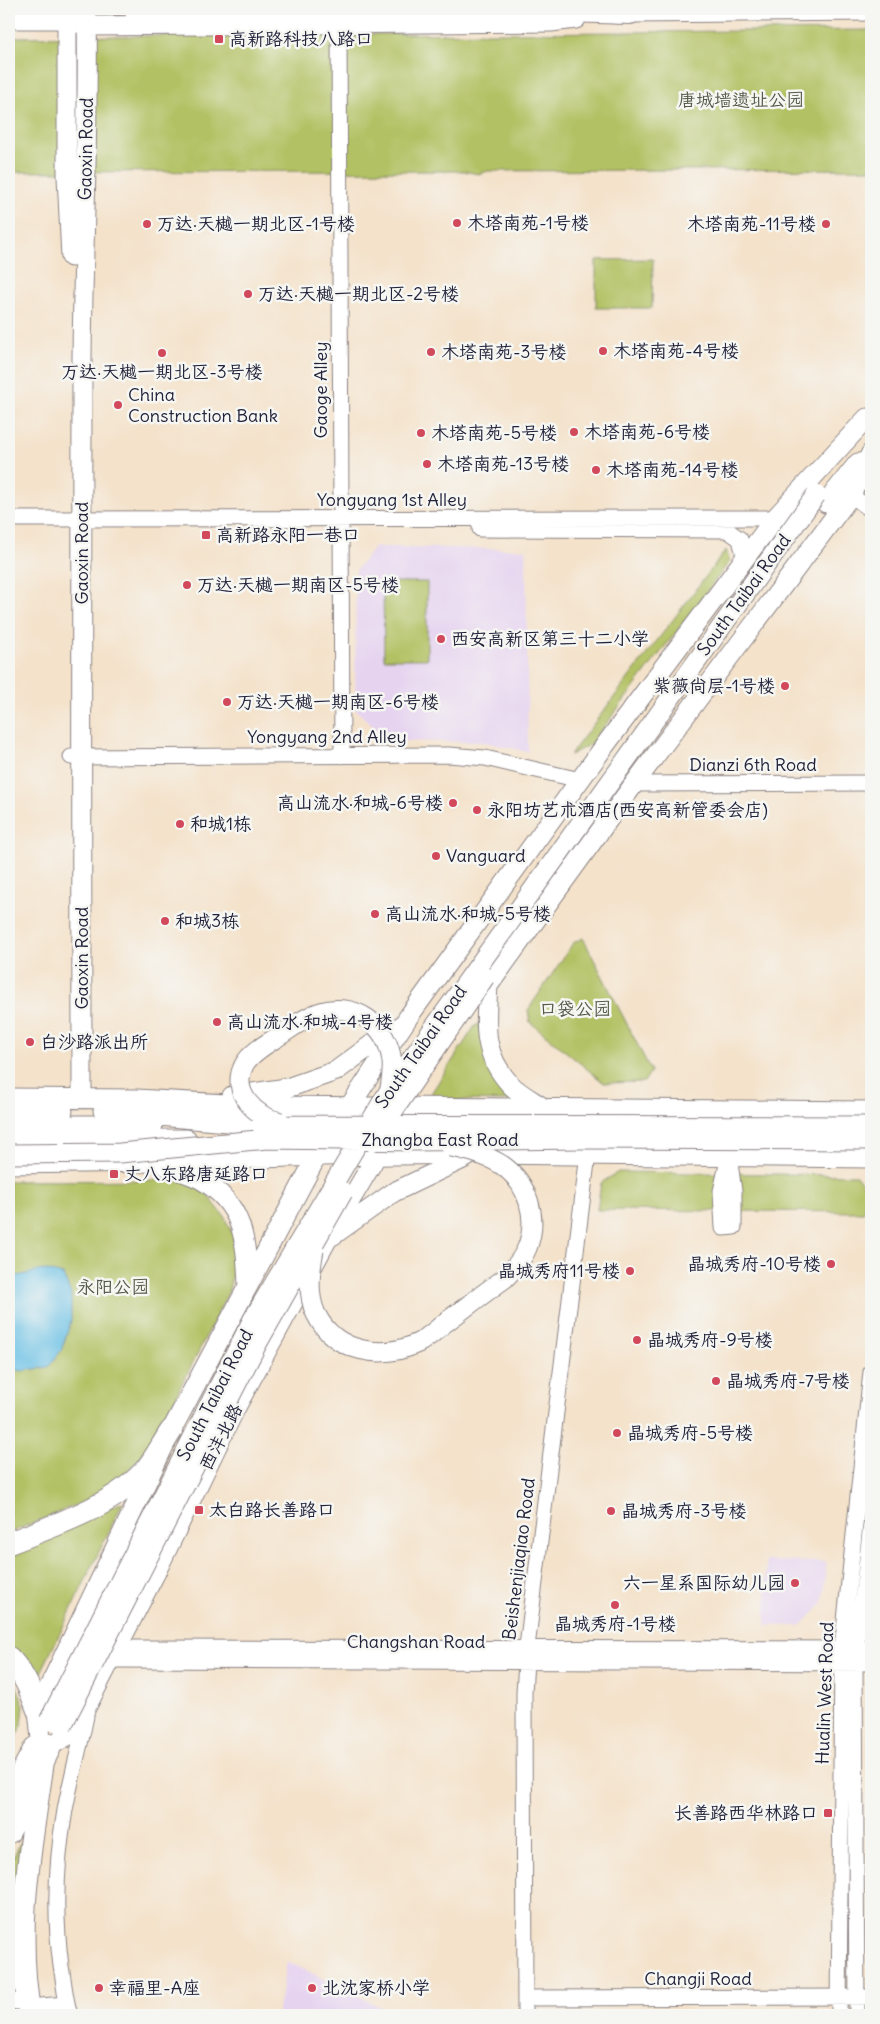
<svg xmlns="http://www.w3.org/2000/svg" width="880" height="2024" viewBox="0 0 880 2024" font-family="Delius,'LXGW WenKai TC',sans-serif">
<rect width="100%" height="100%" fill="#f6f6f2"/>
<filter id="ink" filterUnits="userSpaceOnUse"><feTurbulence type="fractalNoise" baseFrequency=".02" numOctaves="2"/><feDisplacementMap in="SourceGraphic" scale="10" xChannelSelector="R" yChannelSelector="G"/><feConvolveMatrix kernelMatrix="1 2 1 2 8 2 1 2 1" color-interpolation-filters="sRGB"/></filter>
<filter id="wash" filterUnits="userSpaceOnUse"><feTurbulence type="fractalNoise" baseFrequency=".0096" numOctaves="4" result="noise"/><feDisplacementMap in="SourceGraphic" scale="20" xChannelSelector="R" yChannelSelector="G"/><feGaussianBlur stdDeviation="1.12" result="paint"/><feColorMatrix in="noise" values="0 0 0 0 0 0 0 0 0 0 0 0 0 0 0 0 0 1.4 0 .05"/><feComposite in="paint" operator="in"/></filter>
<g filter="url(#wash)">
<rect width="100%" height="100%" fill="#f4e2ca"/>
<!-- built -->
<path fill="#e6d3f0" d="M375,547L526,549L528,752L485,742L388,741L355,709L356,570Z
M766,1561L826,1562L823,1603L801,1626L766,1625Z
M287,1961L397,2015H277Z"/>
<!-- green -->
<path fill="#b2c164" stroke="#6a7250" d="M871,30V169L488,171L478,174L464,171L9,172V37Z
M653,259L652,308H596V260Z
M726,550L730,561L591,744L570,755Z
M383,582H427V659H384Z
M583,938L651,1071L644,1082L604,1083L530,1022L528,1010L573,943Z
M478,1024L521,1101L433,1100L432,1092L475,1026Z
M618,1172L856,1175L867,1190L864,1212L597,1210L601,1183Z
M182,1180L206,1193L224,1216L233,1235L235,1258L229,1291L174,1400L141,1457L117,1480L83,1502L9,1533V1181Z
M123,1502L34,1687L9,1651V1550Z
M9,1666L24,1705L22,1725L9,1753Z
M22,1839L16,1996L9,1994V1866Z"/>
<!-- water -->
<path fill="#68bfe5" stroke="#457090" d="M43,1270L63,1275L71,1294V1321L61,1351L48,1367L21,1371L9,1368V1278Z"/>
</g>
<g filter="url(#ink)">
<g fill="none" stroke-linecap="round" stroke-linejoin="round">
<!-- highway-tunnel -->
<path stroke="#cabcad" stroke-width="22" stroke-dasharray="22 11" stroke-linecap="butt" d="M67,12H136"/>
<!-- minor casing -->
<g stroke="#8b8282" stroke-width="17">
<path id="minor" d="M339,24L342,756
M859,478L871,486
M851,495L871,510
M9,519L775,518
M480,529L727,530L740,539L745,560
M71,757L449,755L485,758L580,780
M634,784L871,783
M729,1156L734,1191V1227L723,1228L721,1191Z
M117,1648L871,1649
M111,1660L871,1663
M525,1998L871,1997
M9,2000L17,2002
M40,2006L67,2004
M70,2015C65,1999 64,1983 61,1966C54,1914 56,1862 65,1810C71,1778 80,1747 86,1716
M525,2015L524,1692L527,1647L589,1146
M839,2015L842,1649L871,1372
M857,2015L855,1663L871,1524"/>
</g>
<!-- major casing -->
<g stroke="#8b8282" stroke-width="21">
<path id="major" d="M67,9V176L71,257
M616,14L630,13L871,11
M9,19H67L87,26L551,22L576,19
M826,503L858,463
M488,985C486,1025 481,1052 510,1084C519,1094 534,1101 545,1109
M480,997L634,784L851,495L871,453
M232,1096L287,1088L336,1071L394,1028
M9,1098L136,1099L264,1106L871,1111
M82,1098C82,852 81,605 82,359C83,242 89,126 87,9
M9,1111H63
M103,1111L261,1125
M9,1125H153
M9,1140L187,1139
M9,1164L155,1162L317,1156L475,1154L871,1158
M164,1165C175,1170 189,1173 200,1179C244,1204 246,1240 248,1285
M332,1236L394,1192L467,1157
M41,1739L38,1710L171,1431L317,1156L409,1016L606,744L775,518L867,418
M51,1745L73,1733L155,1574L235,1409L327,1240L393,1128"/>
</g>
<!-- highway casing -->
<g stroke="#8b8282" stroke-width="24">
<path id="highway" d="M136,12L566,11L630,13
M9,1543C53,1526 117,1505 148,1467C156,1457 163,1443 171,1431
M9,1658C23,1672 31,1691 38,1710
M9,1796L35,1748
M9,1832L51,1745
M30,2015C14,1929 31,1846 43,1761"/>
</g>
<!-- minor -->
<use href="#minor" stroke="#fff" stroke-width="15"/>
<!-- major -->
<use href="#major" stroke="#fff" stroke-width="19"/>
<!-- highway -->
<use href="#highway" stroke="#fff" stroke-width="22"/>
<!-- major-bridge casing -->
<g stroke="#8b8282" stroke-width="21" stroke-linecap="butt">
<path id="major-bridge" d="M281,1122C255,1117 230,1092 244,1065C250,1053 268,1043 279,1036C291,1028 304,1018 318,1013C355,1000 388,1025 392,1062C393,1071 391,1080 390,1089
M261,1125L871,1126
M372,1142L485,977
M9,1154L120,1153L268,1139L416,1141L581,1139L871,1140
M314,1250C310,1271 307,1295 316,1314C335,1353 382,1360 418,1343C428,1338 437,1329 446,1322C465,1308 484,1293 504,1279C513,1270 522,1260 527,1248C539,1218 528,1183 502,1165C488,1156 467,1150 451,1147
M49,1721L253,1319L390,1089L816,495
M62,1726L257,1344L343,1192"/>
</g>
<!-- major-bridge -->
<use href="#major-bridge" stroke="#fff" stroke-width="19"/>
</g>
</g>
<!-- markers -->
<g fill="#d1495b" stroke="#f6f6f2" stroke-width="2">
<rect x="214" y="34" width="10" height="10" rx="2.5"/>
<circle cx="457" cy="223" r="5"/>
<circle cx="147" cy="224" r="5"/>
<circle cx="826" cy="224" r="5"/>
<circle cx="248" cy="294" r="5"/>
<circle cx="603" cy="351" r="5"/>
<circle cx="431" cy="352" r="5"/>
<circle cx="162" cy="353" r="5"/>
<circle cx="118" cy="405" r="5"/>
<circle cx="574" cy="432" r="5"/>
<circle cx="421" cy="433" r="5"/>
<circle cx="427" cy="464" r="5"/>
<circle cx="596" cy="470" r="5"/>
<rect x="201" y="530" width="10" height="10" rx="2.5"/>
<circle cx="187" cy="585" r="5"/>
<circle cx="441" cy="639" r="5"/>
<circle cx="785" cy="686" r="5"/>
<circle cx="227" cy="702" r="5"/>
<circle cx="453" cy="803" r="5"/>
<circle cx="477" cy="810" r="5"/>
<circle cx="180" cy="824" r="5"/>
<circle cx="436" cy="856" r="5"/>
<circle cx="375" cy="914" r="5"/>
<circle cx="165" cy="921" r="5"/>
<circle cx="217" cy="1022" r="5"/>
<circle cx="30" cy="1042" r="5"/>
<rect x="109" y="1169" width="10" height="10" rx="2.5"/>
<circle cx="831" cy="1264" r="5"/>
<circle cx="630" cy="1271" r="5"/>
<circle cx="637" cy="1340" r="5"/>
<circle cx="716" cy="1381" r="5"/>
<circle cx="617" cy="1433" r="5"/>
<rect x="194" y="1505" width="10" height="10" rx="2.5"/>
<circle cx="611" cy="1511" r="5"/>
<circle cx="795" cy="1583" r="5"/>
<circle cx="615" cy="1605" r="5"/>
<rect x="823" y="1808" width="10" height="10" rx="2.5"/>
<circle cx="99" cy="1988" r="5"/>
<circle cx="312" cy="1988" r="5"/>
</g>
<g text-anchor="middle" stroke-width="5" stroke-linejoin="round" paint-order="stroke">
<!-- poi labels -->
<g font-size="18" fill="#22223b" stroke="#f6f6f2" text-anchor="start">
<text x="229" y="45">高新路科技八路口</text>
<text x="467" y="229">木塔南苑-1号楼</text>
<text x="157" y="230">万达·天樾一期北区-1号楼</text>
<text x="816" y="230" text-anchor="end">木塔南苑-11号楼</text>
<text x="258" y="300">万达·天樾一期北区-2号楼</text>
<text x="613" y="357">木塔南苑-4号楼</text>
<text x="441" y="358">木塔南苑-3号楼</text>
<text x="162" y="378" text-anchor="middle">万达·天樾一期北区-3号楼</text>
<text x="128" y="401">China<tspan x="128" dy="21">Construction Bank</tspan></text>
<text x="584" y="438">木塔南苑-6号楼</text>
<text x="431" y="439">木塔南苑-5号楼</text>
<text x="437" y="470">木塔南苑-13号楼</text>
<text x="606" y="476">木塔南苑-14号楼</text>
<text x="216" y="541">高新路永阳一巷口</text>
<text x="197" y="591">万达·天樾一期南区-5号楼</text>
<text x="451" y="645">西安高新区第三十二小学</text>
<text x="775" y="692" text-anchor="end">紫薇尚层-1号楼</text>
<text x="237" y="708">万达·天樾一期南区-6号楼</text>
<text x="443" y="809" text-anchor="end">高山流水·和城-6号楼</text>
<text x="487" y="816">永阳坊艺术酒店(西安高新管委会店)</text>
<text x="190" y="830">和城1栋</text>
<text x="446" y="862">Vanguard</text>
<text x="385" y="920">高山流水·和城-5号楼</text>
<text x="175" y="927">和城3栋</text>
<text x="227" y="1028">高山流水·和城-4号楼</text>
<text x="40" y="1048">白沙路派出所</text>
<text x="124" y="1180">丈八东路唐延路口</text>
<text x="821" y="1270" text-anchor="end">晶城秀府-10号楼</text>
<text x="620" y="1277" text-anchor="end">晶城秀府11号楼</text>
<text x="647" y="1346">晶城秀府-9号楼</text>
<text x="726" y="1387">晶城秀府-7号楼</text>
<text x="627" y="1439">晶城秀府-5号楼</text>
<text x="209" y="1516">太白路长善路口</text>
<text x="621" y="1517">晶城秀府-3号楼</text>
<text x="785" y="1589" text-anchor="end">六一星系国际幼儿园</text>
<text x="615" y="1630" text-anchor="middle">晶城秀府-1号楼</text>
<text x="818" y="1819" text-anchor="end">长善路西华林路口</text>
<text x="109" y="1994">幸福里-A座</text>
<text x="322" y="1994">北沈家桥小学</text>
</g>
<!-- park labels -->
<g font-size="18" fill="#545a49" stroke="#f6f6f2">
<text x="741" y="106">唐城墙遗址公园</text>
<text x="575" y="1015">口袋公园</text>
<text x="113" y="1293">永阳公园</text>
</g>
<!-- street labels -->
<g font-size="18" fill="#22223b" stroke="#f6f6f2">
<text transform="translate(86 149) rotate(-89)" y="6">Gaoxin Road</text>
<text transform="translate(321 390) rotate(-90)" y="6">Gaoge Alley</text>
<text x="392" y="506">Yongyang 1st Alley</text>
<text transform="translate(82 553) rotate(-90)" y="6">Gaoxin Road</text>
<text transform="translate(744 595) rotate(-54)" y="6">South Taibai Road</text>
<text x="327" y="743">Yongyang 2nd Alley</text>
<text x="753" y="771">Dianzi 6th Road</text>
<text transform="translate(82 958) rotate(-90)" y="6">Gaoxin Road</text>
<text transform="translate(421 1047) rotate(-55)" y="6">South Taibai Road</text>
<text x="440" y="1146">Zhangba East Road</text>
<text transform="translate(215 1395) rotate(-63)" y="6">South Taibai Road</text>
<text transform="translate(221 1437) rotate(-63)" y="6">西沣北路</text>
<text transform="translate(519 1559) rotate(-83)" y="6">Beishenjiaqiao Road</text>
<text x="416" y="1648">Changshan Road</text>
<text transform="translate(825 1693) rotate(-88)" y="6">Hualin West Road</text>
<text x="698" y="1985">Changji Road</text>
</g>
</g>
<!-- margin -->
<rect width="880" height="2024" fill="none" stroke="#f6f6f2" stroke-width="30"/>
</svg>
